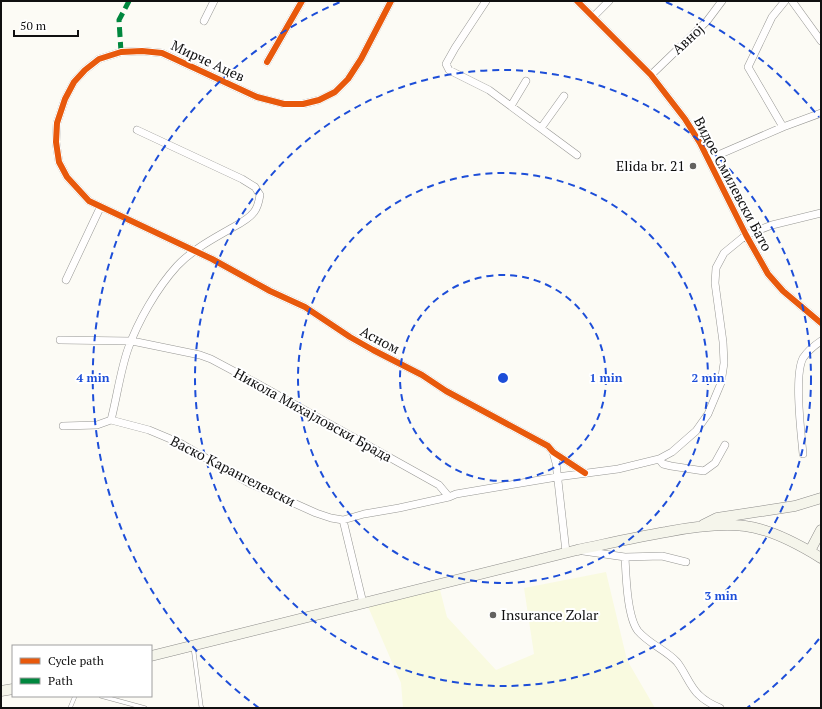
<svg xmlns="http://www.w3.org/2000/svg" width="822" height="709" viewBox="0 0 822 709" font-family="'PT Serif',serif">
<rect width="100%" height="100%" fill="#fcfbf5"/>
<!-- farmland -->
<path fill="#f9fae0" d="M606,572L627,660L655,708H403L401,683L366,602L439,586L447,617L496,670L534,654L524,588Z"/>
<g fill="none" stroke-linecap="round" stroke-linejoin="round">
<!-- lane casing -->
<g stroke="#969693" stroke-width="4.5">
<path id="lane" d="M193,646L201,706L202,708
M101,696L145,708
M70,708L75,696"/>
</g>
<!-- street casing -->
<g stroke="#969693" stroke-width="8">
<path id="street" d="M391,1L361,59L348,79L335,92L319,100L303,104H284L257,97L162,53L142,51L121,52L99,59L85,70L74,82L65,99L57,123L56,142L59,162L67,177L89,201L212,259L270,291L305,307L350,337L373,350L422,375L446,391L548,446L553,452L585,473
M486,1L455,48L446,64L449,70L489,90L577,155
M577,1L651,75L685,119L700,143L746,235L768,274L783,291L821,323
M792,1L821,41
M593,17L609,1
M204,21L214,1
M267,62L302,1
M651,75L707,21L722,1
M511,106L526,81
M783,127L748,67L772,17L785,1
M541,128L564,96
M709,159L783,127L821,113
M66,280L100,208
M60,340L132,341L200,355L211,359L258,384L439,485L449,497L456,494L557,477L618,469L659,459L672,452L696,431L708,414L721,383L724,363L723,342L715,283L716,268L724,253L746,235L772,225L821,213
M111,420L149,430L180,443L249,483L316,513L331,518L343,520L364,514L399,508L449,497
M63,426L97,425L111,420C117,397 120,372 128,349C138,321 157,288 177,266C192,250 211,240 230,229C237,225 249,219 254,212C258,207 259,201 260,195L255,187L242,179L137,130
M553,452L556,463L566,552
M803,454C801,432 794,375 803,358C807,352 815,345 821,341
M659,459L663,464L671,466L704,471L715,463L725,445
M343,520L363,603
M583,551L625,557L662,556L686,562
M625,557C626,575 627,617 638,631C649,644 666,650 677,662C685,672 690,687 699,695C704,700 713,705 720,708"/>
</g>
<!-- secondary casing -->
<g stroke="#8d8c8a" stroke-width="11">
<path id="secondary" d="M703,525L717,518L795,506L821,498
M810,551L821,530
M151,656L577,550C606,544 636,537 666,532C692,527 719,523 745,526C770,529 800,545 821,558
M1,691L13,689"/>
</g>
<!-- lane -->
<use href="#lane" stroke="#fffefe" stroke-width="3.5"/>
<!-- street -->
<use href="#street" stroke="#fffefe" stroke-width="7"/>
<!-- secondary -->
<use href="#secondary" stroke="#f5f5eb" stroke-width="10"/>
<!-- quiet -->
<path stroke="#00873e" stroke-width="5" stroke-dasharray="10 5" stroke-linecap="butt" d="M121,52L119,20L129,1"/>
<!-- cycleway casing -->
<g stroke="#fff" stroke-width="8">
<path id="cycleway" d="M391,1L361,59L348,79L335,92L319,100L303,104H284L257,97L162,53L142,51L121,52L99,59L85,70L74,82L65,99L57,123L56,142L59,162L67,177L89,201L212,259L270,291L305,307L350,337L373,350L422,375L446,391L548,446L553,452L585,473
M577,1L651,75L685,119L700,143L746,235L768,274L783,291L821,323
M267,62L302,1"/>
</g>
<!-- cycleway -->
<use href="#cycleway" stroke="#e8590c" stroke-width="6"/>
</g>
<!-- distance rings -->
<g fill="none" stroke="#1d4ed8" stroke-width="2" stroke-dasharray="7 5">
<circle cx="503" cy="378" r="103"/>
<circle cx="503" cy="378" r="205"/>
<circle cx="503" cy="378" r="308"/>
<path d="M819 639A410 410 0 0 1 747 708M259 708A410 410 0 0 1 340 2M666 2A410 410 0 0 1 819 117"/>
</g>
<!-- markers -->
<g fill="#636260" stroke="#fff" stroke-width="1.5">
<circle cx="693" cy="166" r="4"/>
<circle cx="493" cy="615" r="4"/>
</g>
<g text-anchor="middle" stroke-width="4" stroke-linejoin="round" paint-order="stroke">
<!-- street labels -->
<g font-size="14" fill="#101010" stroke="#fff">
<text transform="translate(688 39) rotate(-43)" y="5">Авној</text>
<text transform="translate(208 61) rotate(25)" y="5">Мирче Ацев</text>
<text transform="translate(733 184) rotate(62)" y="5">Видое Смилевски Бато</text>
<text transform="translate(380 340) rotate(28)" y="5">Асном</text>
<text transform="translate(313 415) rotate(29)" y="5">Никола Михајловски Брада</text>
<text transform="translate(233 471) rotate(27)" y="5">Васко Карангелевски</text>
</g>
<!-- poi labels -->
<g font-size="14" fill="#101010" stroke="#fff" text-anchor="end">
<text x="685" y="171">Elida br. 21</text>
<text x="501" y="620" text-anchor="start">Insurance Zolar</text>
</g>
</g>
<circle cx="503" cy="378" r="6" fill="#1d4ed8" stroke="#fff" stroke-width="2"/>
<g font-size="12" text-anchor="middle" font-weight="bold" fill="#1d4ed8" stroke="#fff" stroke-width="4" stroke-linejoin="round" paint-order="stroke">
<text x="606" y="382">1 min</text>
<text x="708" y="382">2 min</text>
<text x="93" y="382">4 min</text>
<text x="721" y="600">3 min</text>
</g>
<!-- border -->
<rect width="822" height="709" fill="none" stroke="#101010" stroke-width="4"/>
<!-- legend -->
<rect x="12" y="645" width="140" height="52" fill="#ffffff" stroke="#9f9f9f"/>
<rect x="20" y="658" width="20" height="6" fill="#e8590c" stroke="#9f9f9f"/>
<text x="48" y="665" font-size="12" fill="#101010">Cycle path</text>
<rect x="20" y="678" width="20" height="6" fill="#00873e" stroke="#9f9f9f"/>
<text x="48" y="685" font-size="12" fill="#101010">Path</text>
<!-- scale -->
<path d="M14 30v6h64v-6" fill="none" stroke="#101010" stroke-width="2"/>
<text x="20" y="30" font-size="12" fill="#101010" stroke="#ffffff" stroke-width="3" paint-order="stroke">50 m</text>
</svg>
